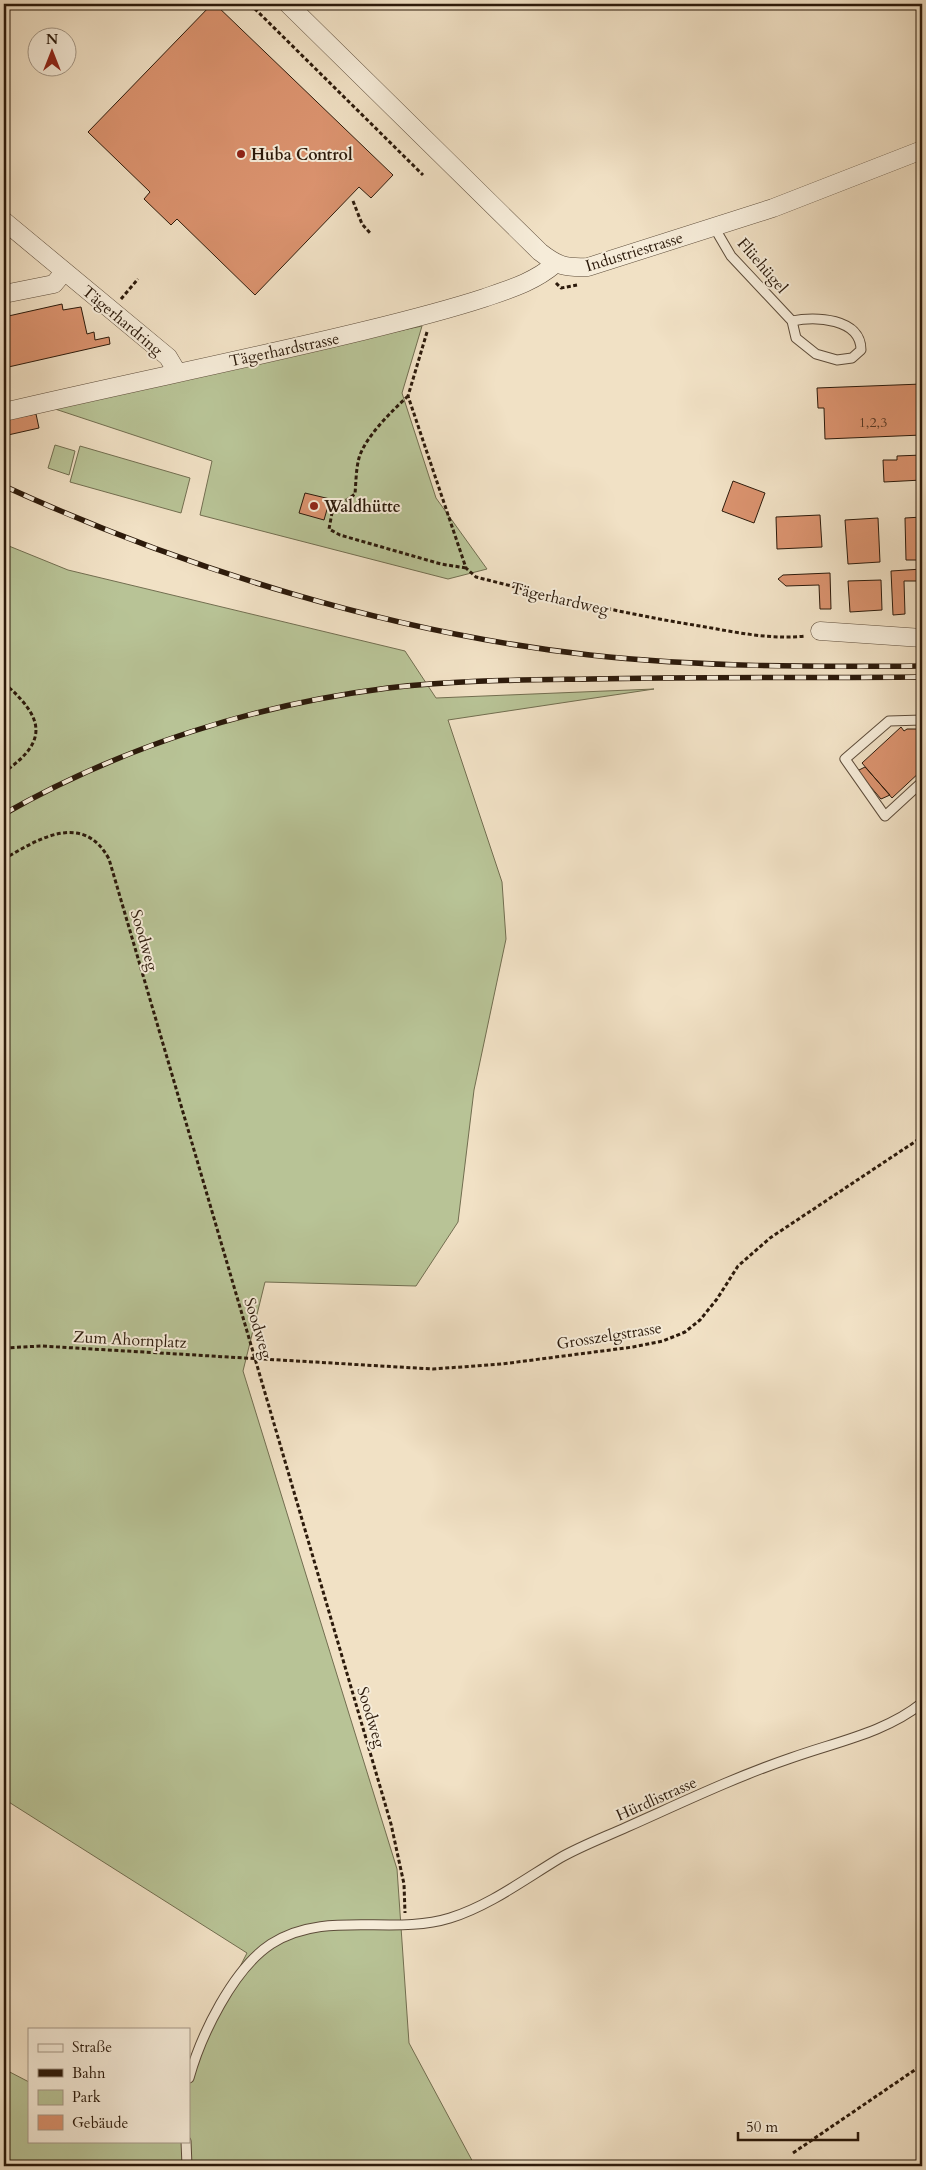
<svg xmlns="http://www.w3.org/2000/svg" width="926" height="2170" viewBox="0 0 926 2170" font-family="Cardo,serif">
<rect width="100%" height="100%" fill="#f1e1c5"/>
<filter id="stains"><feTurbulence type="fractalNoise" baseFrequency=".004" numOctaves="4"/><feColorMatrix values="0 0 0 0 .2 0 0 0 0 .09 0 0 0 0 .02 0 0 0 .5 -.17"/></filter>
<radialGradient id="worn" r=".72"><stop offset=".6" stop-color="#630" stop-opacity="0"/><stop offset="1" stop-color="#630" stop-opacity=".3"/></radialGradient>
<!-- green -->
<path fill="#b8c396" stroke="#726e50" d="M422,326L402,393L436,498L487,569L448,579L200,515L212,461L46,406Z
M55,445L75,451L69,475L48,468Z
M80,446L190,478L181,513L70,482Z
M4,544L68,570L405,651L436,698L654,689L448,720L502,882L506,939L474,1090L458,1222L416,1286L265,1282L243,1371L397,1869L409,2043L475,2166H4V2069L29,2082V2141H189V2073L202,2041L247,1953L4,1799Z"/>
<!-- building -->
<path fill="#db936f" stroke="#2c1a0b" d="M212,4H215L393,175L371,198L359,187L255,295L177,219L171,225L144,199L150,192L88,132Z
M62,304L63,310L81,307L87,334L94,332L95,340L109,337L110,344L4,368V317Z
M922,384V435L825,439L824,408H818L817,388Z
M36,414L39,428L8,435L4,420Z
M922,455V480L884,482L883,460H897V456Z
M733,481L765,493L754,523L722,511Z
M305,493L330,499L324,520L299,513Z
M820,515L822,547L777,549L776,517Z
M922,517V560H906L905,518Z
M878,518L880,562L848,564L845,520Z
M922,569V581H904L905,614L893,615L891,571Z
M830,573L831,609H820L819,585L786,586L778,579L783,575Z
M881,580L882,610L850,612L848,581Z
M901,727L904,731L907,729H922V770L892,798L862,763Z
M865,767L890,795L881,799L857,771Z"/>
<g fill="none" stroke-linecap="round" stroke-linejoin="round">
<!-- service casing -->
<g stroke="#5d4c3a" stroke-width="11">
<path id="service" d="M714,227L731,256L792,321L796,338L816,354L837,360L852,358L861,350C861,318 815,316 792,321
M922,720L889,721L845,759L885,816L922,782
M189,2078C201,2035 233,1969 271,1944C325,1909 392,1936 450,1918C489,1906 525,1879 560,1858C581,1846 605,1837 627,1827C681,1803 735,1777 791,1758C835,1742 885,1733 922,1703
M186,2141L187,2166"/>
</g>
<!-- minor casing -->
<g stroke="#5d4c3a" stroke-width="19">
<path id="minor" d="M288,4L540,252C558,266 565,268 588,267L773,208L922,150
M4,221L168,357L177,372
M4,294L54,284L64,272
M4,412C123,384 244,360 363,331C404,321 444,311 484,298C510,289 534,282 555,264
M820,631L922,638"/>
</g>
<!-- path -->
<path stroke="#2c1a0b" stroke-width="3" stroke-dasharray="4 2.5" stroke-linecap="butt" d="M250,4L423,175
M353,201L362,224L370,233
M556,283L561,288L577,285
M121,299L138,279
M427,332L408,396L466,568L476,577C550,596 624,614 700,626C735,632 770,640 806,636
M408,396C392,411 365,437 359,458C356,469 356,482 355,494L347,500L334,502L329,529L340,535L441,564L466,568
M4,683C42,716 51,740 4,772
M4,859C38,839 83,811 109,859L391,1824L404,1884L405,1913
M4,1348L41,1346L433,1369L502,1364L633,1347L663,1341L685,1332L700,1320L717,1299L738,1266L770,1238L922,1137
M793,2153L922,2065"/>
<!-- service -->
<use href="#service" stroke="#f6ecd9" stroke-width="9"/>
<!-- minor -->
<use href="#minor" stroke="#f6ecd9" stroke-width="18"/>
<!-- rail casing -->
<g stroke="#2c1a0b" stroke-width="5.5">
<path id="rail" d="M4,486C185,569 392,633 590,655C701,667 811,667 922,666
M4,814C121,747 254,705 388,688C455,680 524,680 591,679C701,677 812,678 922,677"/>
</g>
<!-- rail -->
<use href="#rail" stroke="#f6ecd9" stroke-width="4" stroke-dasharray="11" stroke-linecap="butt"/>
</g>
<!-- markers -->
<g fill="#8f2418" stroke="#f6ecd9" stroke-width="2">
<circle cx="241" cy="154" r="5"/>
<circle cx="314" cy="506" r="5"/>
</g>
<g text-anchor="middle" stroke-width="4" stroke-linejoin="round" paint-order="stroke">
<!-- number labels -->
<g font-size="14" fill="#583824">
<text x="873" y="427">1,2,3</text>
</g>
<!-- poi labels -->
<g font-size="16" font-weight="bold" fill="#2c1a0b" stroke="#f6ecd9" text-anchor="start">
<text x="251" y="160">Huba Control</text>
<text x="324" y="512">Waldhütte</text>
</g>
<!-- street labels -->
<g font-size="16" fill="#2c1a0b" stroke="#f6ecd9">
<text transform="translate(634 251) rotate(-17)" y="6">Industriestrasse</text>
<text transform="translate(763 265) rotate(49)" y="6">Flüehügel</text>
<text transform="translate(123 320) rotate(40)" y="6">Tägerhardring</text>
<text transform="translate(284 349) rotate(-12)" y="6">Tägerhardstrasse</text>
<text transform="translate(560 598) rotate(13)" y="6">Tägerhardweg</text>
<text transform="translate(145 940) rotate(74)" y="6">Soodweg</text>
<text transform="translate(259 1328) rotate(73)" y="6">Soodweg</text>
<text transform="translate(609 1335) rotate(-9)" y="6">Grosszelgstrasse</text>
<text transform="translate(130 1339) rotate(3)" y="6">Zum Ahornplatz</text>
<text transform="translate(372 1717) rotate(73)" y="6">Soodweg</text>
<text transform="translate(656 1798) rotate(-24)" y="6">Hürdlistrasse</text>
</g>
</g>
<!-- margin -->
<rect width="926" height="2170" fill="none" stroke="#f1e1c5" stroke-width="20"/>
<rect x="5" y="5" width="916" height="2160" fill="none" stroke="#2c1a0b" stroke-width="2.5"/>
<rect x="10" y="10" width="906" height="2150" fill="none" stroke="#2c1a0b"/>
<!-- legend -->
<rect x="28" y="2028" width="162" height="115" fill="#f6ecd9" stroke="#a59887"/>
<rect x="38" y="2044" width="25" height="8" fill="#f6ecd9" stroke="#a59887"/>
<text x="72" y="2052" font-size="15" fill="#2c1a0b">Straße</text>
<rect x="38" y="2069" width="25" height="8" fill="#2c1a0b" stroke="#a59887"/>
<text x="72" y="2078" font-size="15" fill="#2c1a0b">Bahn</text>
<rect x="38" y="2090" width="25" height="15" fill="#b8c396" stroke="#a59887"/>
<text x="72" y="2102" font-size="15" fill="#2c1a0b">Park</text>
<rect x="38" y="2115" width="25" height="15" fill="#db936f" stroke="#a59887"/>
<text x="72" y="2128" font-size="15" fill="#2c1a0b">Gebäude</text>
<!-- north arrow -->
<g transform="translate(52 52)"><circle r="24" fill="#f6ecd9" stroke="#a59887"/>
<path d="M0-4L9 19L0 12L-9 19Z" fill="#8f2418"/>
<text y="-8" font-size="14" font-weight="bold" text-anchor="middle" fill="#2c1a0b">N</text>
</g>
<!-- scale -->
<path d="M738 2132v8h120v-8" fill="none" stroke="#2c1a0b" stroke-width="2.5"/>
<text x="746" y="2132" font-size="15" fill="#2c1a0b" stroke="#f6ecd9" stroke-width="4" paint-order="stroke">50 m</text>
<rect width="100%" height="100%" filter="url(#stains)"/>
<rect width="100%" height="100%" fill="url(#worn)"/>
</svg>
